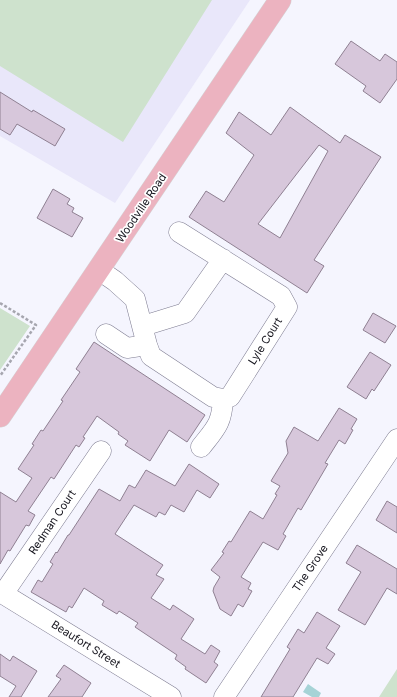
<svg xmlns="http://www.w3.org/2000/svg" width="397" height="697" viewBox="0 0 397 697" font-family="Inter,sans-serif">
<rect width="100%" height="100%" fill="#f5f5fe"/>
<!-- built -->
<path fill="#e9e7fa" d="M0,0H250L115,203L0,136Z"/>
<!-- green -->
<path fill="#cee2cd" d="M0,0H212L123,142L0,66Z
M0,308L30,326L0,370Z
M397,669V697H379Z"/>
<!-- water -->
<path fill="#a6d3d6" d="M308,684L321,693L319,697H312L303,692Z"/>
<!-- building -->
<path fill="#d7c7db" stroke="#8f8092" fill-rule="evenodd" d="M351,41L380,61L385,54L397,62V79L380,103L363,91L366,86L335,64Z
M0,92L32,112L33,110L65,129L55,146L17,124L10,135L0,129Z
M290,107L340,143L345,135L381,157L314,260L324,266L307,293L189,217L206,191L224,202L254,155L226,133L239,112L271,135ZM319,145L328,151L280,238L258,224Z
M53,189L70,199L67,204L74,208L72,212L83,218L72,237L37,218Z
M373,313L396,326L385,343L363,330Z
M94,342L205,415L187,442L169,430L150,461L125,445L128,441L118,434L119,432L97,416L83,437L85,438L79,447L76,445L54,479L51,477L28,511L35,515L29,526L26,525L10,551L8,550L0,564V492L16,502L32,478L18,469L34,445L32,444L41,430L43,431L63,401L61,400L80,372L76,369Z
M370,352L391,365L374,391L372,389L366,399L347,387Z
M339,408L357,419L351,429L353,430L345,444L339,440L325,463L328,464L301,510L298,508L283,534L286,536L278,550L263,542L241,577L251,583L248,589L252,591L243,607L238,604L231,616L220,609L213,591L214,587L220,577L211,570L224,553L222,552L229,541L231,542L250,511L263,519L277,495L275,494L280,486L271,481L288,453L286,441L294,427L318,441Z
M189,464L219,484L210,498L197,490L184,512L171,505L165,515L159,512L156,517L134,505L115,534L163,565L156,575L164,579L151,598L170,610L173,605L194,619L181,639L205,654L211,645L220,651L214,662L218,665L206,683L185,669L186,667L175,659L177,655L135,627L138,623L119,611L117,614L102,605L104,601L84,588L72,608L69,606L66,612L31,592L38,580L42,582L53,564L50,562L56,552L57,553L68,535H69L99,489L120,501L129,485L135,488L146,470L175,486Z
M387,501L397,507V533L376,520Z
M357,545L397,569V594L387,588L365,625L338,610L361,572L346,563Z
M317,612L340,626L326,648L335,654L328,664L317,658L293,697H261L290,649L287,647L298,629L304,633Z
M0,654L10,661L13,656L37,671L21,697H9L16,686L0,676Z
M64,665L91,683L82,697H48L61,679L56,676Z"/>
<g fill="none" stroke-linecap="round" stroke-linejoin="round">
<!-- minor casing -->
<g stroke="#7e7c91" stroke-width="21">
<path id="minor" d="M99,270L115,281L135,299L147,345L151,356L213,397L223,399L230,397L287,307L281,296L179,232
M143,326L185,313L223,259
M106,334L127,348L147,345
M201,447C215,429 222,424 223,399
M0,592L171,697
M3,594L101,451
M224,697L397,439"/>
</g>
<!-- major casing -->
<g stroke="#d5d5d6" stroke-width="23">
<path id="major" d="M0,416L280,0"/>
</g>
<!-- path -->
<path stroke="#a6a6af" stroke-width="2.5" stroke-dasharray="3 2" stroke-linecap="butt" d="M0,303L36,325L0,376"/>
<!-- minor -->
<use href="#minor" stroke="#fff" stroke-width="20"/>
<!-- major -->
<use href="#major" stroke="#ecb3c0" stroke-width="22"/>
</g>
<g text-anchor="middle" stroke-width="3.5" stroke-linejoin="round" paint-order="stroke">
<!-- street labels -->
<g font-size="11" fill="#14131c" stroke="#fff">
<text transform="translate(141 208) rotate(-56)" y="4">Woodville Road</text>
<text transform="translate(265 341) rotate(-58)" y="4">Lyle Court</text>
<text transform="translate(52 522) rotate(-56)" y="4">Redman Court</text>
<text transform="translate(310 568) rotate(-56)" y="4">The Grove</text>
<text transform="translate(86 644) rotate(32)" y="4">Beaufort Street</text>
</g>
</g>
</svg>
